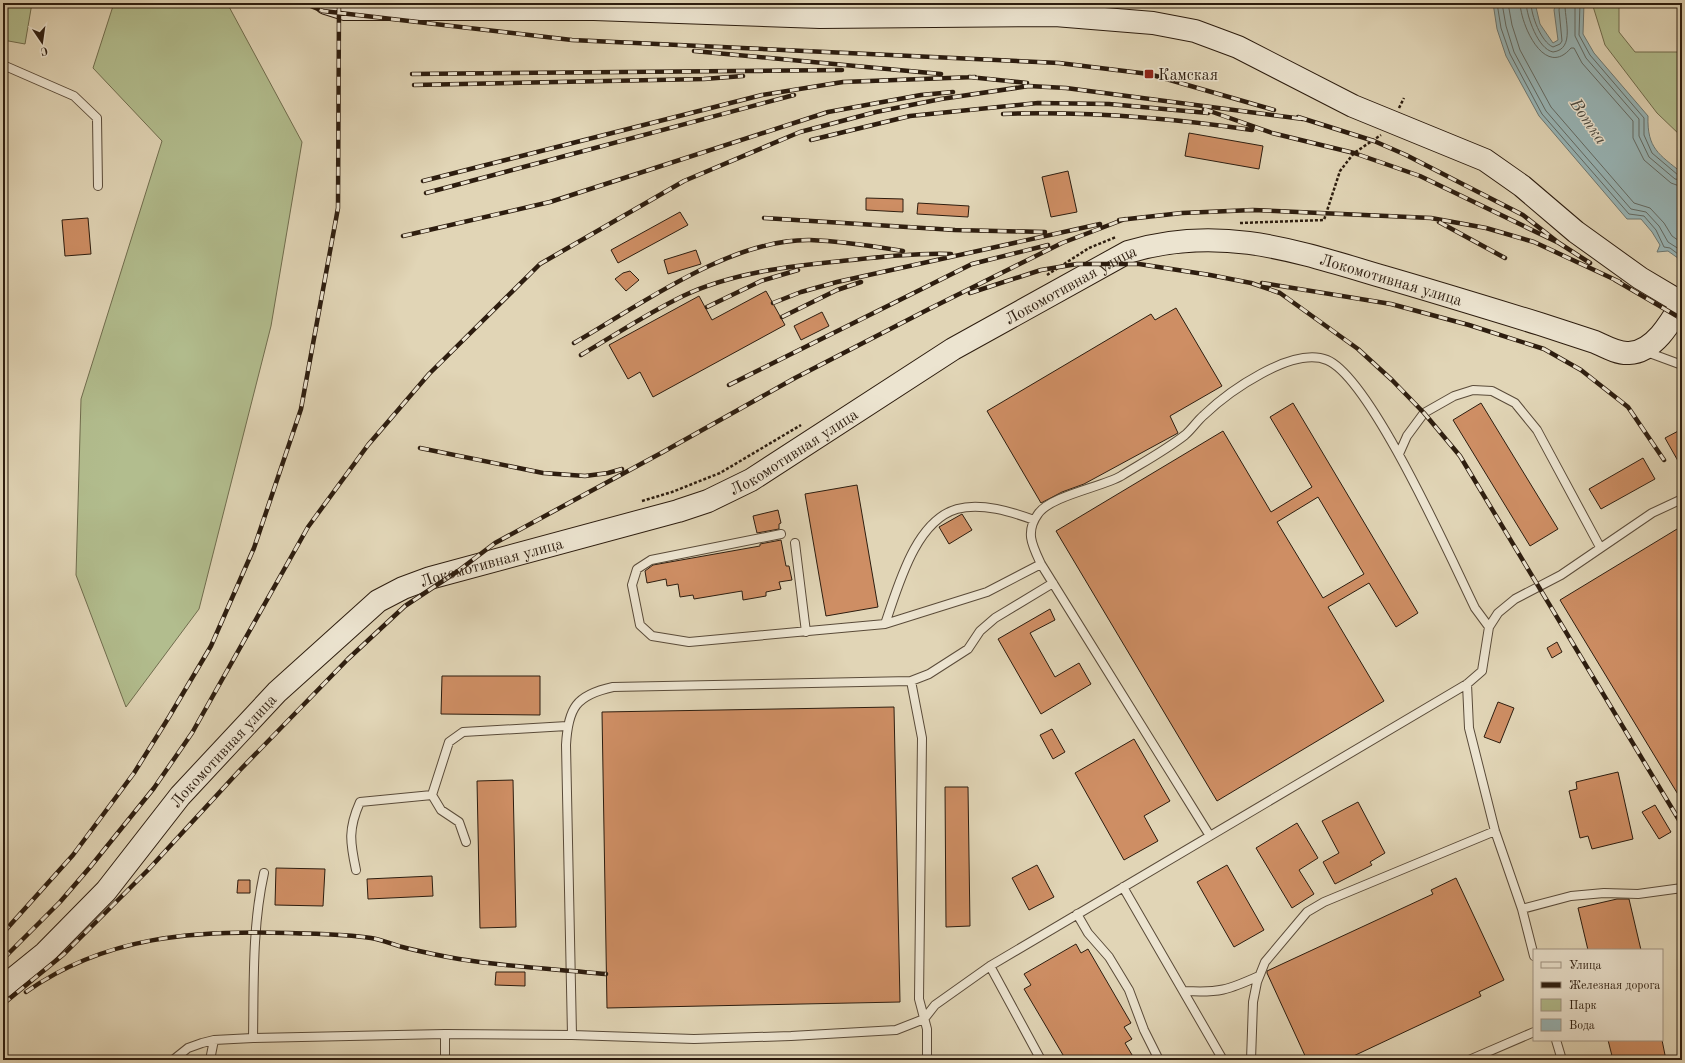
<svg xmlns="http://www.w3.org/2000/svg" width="1685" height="1063" viewBox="0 0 1685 1063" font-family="'Old Standard TT',serif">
<rect width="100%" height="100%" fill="#e1d5b6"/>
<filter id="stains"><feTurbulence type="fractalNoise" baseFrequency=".005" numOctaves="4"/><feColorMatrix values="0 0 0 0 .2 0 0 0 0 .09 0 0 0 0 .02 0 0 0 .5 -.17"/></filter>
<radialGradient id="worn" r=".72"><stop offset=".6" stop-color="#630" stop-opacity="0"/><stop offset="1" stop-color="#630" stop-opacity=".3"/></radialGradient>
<!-- green -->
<path fill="#b2bd8e" stroke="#706d4e" d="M3,3H32L25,44L3,40Z
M114,3H227L302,142L271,326L199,609L126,707L76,575L81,399L162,141L93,68Z
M1592,3H1619V32L1635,52H1682V137L1657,113L1605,45Z"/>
<!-- water -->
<path fill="#98b6b8" stroke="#6d7974" d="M1493,3H1535L1540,24L1553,43L1558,40L1554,10L1556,3H1584L1583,34L1594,53L1648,116C1647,149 1659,154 1682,173V261L1668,251L1657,252L1660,245L1652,232L1641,219H1627L1539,116L1506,56L1497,29Z"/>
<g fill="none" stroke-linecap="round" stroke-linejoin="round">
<!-- shore -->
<path stroke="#626a64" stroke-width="1" d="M1497,3L1501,28L1510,54L1542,114L1629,214L1644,216L1656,230L1664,247L1670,248L1682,257
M1502,3L1506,26L1514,52L1546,111L1631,209L1646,212L1659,226L1668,242L1682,251
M1508,3L1512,25L1520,50L1551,107L1634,203L1650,208L1664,223L1672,236L1682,243
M1520,3C1521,26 1545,79 1571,48H1574L1582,63L1633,121V138L1644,160L1671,183L1682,187
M1526,3C1527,17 1538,49 1553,52C1576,49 1564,18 1565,3
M1531,3C1531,15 1541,42 1553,47L1560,44L1562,41L1559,10L1560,3
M1575,3V36L1586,58L1639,119V136L1649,157L1675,179L1682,180
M1580,3L1579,35L1590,55L1644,118V135L1652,153L1678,175H1682"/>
</g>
<!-- building -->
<path fill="#ce8e64" stroke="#2d1d0f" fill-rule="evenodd" d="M1189,133L1263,146L1259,169L1185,156Z
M1068,171L1077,212L1051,217L1042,177Z
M866,198L903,199V212L866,210Z
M918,203L969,206L968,217L917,214Z
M680,212L688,225L618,263L611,250Z
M88,218L91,254L65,256L62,220Z
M696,250L701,264L668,274L664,260Z
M630,271L639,280L626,291L615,279L623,273Z
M766,291L785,325L653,397L640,372L628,379L609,345L699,296L712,320Z
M1176,308L1222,386L1170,416L1178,433L1084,484L1062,492L1041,503L987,411L1151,314L1155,320Z
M822,312L829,326L801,340L794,326Z
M1293,403L1418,613L1396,627L1369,583L1328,607L1384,701L1217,801L1056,531L1223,431L1271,512L1312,487L1270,417ZM1318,497L1364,574L1323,598L1277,522Z
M1481,403L1558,529L1530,546L1453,420Z
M1682,429V468L1665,438Z
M1643,458L1655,479L1601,509L1589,489Z
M857,485L878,607L826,616L805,494Z
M778,510L781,523L779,524V529L757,533L753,516Z
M962,514L972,530L949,544L939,527Z
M1682,526V801L1560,600Z
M781,540L786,566H789L792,580L779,582L781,589L766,592V596L743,600L742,591L694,599L693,595L680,597L678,584L667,586L666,579L647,583L645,571L653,565L760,546V544Z
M1050,609L1055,620L1030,633L1055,677L1079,663L1091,684L1041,714L998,639Z
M1557,642L1562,652L1552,658L1547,648Z
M442,676H540V715L441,714Z
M1498,702L1514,708L1500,743L1484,737Z
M894,707L900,1002L607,1008L602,712Z
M1052,729L1065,752L1053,759L1040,735Z
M1134,739L1170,801L1144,816L1158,841L1124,860L1075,773Z
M1618,772L1633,839L1592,849L1588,836L1580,838L1569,791L1577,789L1576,782Z
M513,780L516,927L480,928L477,781Z
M945,787H968L970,926L946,927Z
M1358,802L1385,853L1370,862L1372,865L1335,884L1323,862L1339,853L1322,821Z
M1655,805L1671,832L1659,839L1642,812Z
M1297,823L1318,858L1299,870L1314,894L1292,908L1256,848Z
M1037,865L1054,897L1029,910L1012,878Z
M1227,865L1264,930L1234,947L1197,882Z
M276,868L325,869L323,906L275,905Z
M432,876L433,896L368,899L367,879Z
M1456,878L1504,980L1479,992L1481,996L1345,1060H1307L1267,973V971L1433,894L1431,890Z
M238,880H250V893H237Z
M1617,899H1629L1641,950H1588L1578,908Z
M1076,944L1081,953L1088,949L1131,1023L1124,1027L1132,1039L1125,1043L1135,1060H1066L1024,989L1031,985L1024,974Z
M496,972H525V986L495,985Z
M1608,1040H1662L1666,1060H1613Z"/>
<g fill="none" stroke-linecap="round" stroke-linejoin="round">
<!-- lane casing -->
<g stroke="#5a4b39" stroke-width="10">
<path id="lane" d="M3,65L74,96L97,118L98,186
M1644,351L1682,365
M1399,454L1407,436L1424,413L1454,396L1473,390L1492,391L1515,403L1537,430L1600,547
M781,534L651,560L637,569L632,585L640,625L652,636L689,642L885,624L987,592L1041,564
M795,543L806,632
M885,624C898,587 915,521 957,509C981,502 1012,512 1034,520
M911,681L922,738L919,999L927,1029V1060
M1467,684L1469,728L1495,831L1522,909L1534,956
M1210,836L1041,564C1032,545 1025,532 1038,514C1050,496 1102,487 1121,476C1142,463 1166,450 1185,435C1192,429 1197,421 1204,415C1228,392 1292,346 1327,360C1371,378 1451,559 1475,608L1489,627
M466,842L459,822L441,810L432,795L449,742L463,732L567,726
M356,870C350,842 348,829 360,802L432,795
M1123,887L1223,1060
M1522,909L1571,896L1604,893L1638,894L1682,888
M1077,914L1088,933L1109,957L1129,990L1144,1030L1159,1060
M990,966L1041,1060
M1185,991C1219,993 1228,990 1259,976
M572,1035L566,745C568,708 576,695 613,687L911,681L929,674L968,649L980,631L995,618L1053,583
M253,1038C254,983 252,927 264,873
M1556,1040L1562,1060
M173,1060L188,1048L202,1043L214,1040L253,1038L445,1034L572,1035L694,1039L791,1036L896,1030L924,1019L935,1005L990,966L1467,684L1482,671L1489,627L1498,613L1515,599L1561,575L1652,513L1682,499
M210,1060L214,1040
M445,1060V1034
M1251,1060L1253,1002L1257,982L1265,962L1307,912L1324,902L1495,831
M1469,1060L1534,1032"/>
</g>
<!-- secondary casing -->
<g stroke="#2d1d0f" stroke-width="24">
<g id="secondary">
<path id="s1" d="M3,987L45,953L106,891L180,796L277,692L378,601L403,588L430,578L678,511L708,501L751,480L953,349L1128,252C1220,224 1296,251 1384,277C1436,292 1488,308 1540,324C1558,330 1577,336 1595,342C1604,346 1618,354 1629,353C1654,352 1671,322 1682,303L1640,278L1576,232L1522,186L1485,160L1353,106L1238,47L1195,31L1153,23L1055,15L820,17L594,9H345L326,3"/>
</g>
</g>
<!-- path -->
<path stroke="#2d1d0f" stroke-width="2.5" stroke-dasharray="3 2" stroke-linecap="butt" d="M1399,108L1404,98
M1240,223L1324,220L1340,171L1354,153L1381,135
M1047,275L1089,248L1116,237
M642,501L672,492L720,473L801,425"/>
<!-- lane -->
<use href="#lane" stroke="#ece4d0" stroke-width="8"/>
<!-- secondary -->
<use href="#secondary" stroke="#ece4d0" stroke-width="22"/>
<!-- rail casing -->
<g stroke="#2d1d0f" stroke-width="4.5">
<path id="rail" d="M303,3L323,11L572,40L1059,63L1149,74L1274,110
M694,51L941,74
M412,74L842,70
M969,77L1027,83
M414,85L704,79L743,76
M1204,109L1272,133L1354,153L1420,176L1559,243L1590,263
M1003,114C1086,111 1170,118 1252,130
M1298,117L1374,141L1406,155L1523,215L1559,243
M811,140L910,116L1038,103L1109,104L1208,113
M423,181L762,95L843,82L975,77
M426,193L794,95
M764,218L955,230L1045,232
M1119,220L1182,213L1253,210L1431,218L1486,228L1534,242L1620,282
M1439,222L1505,258
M403,236L550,202L828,112L921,95L953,92
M1615,280L1682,319
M1262,283L1391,304L1469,325L1544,349L1581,370L1628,407L1664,460
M970,293L1041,270L1077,264H1139L1210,275L1251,283L1280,293L1358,349L1392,380L1424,413L1460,456L1682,825
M773,303L801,292L837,282L1100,224
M707,307L761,281L798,270
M782,317L837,290L861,282
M574,343C642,304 730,239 810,240C841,241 872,246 903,251
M581,355C615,335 648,313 683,296C731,273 790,266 842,261C879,257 914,253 951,254
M729,385L972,264L1048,245
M420,448L543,473L585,476L608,473L622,469
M3,933L73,855L134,773L169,717L211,646L254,548L301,409L338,208L339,3
M3,959L60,902L91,866L154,788L192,733L308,527L368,445L429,374L540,264L684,181L800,132L876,112L941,99L1029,86L1066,88L1303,119
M26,992C106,936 194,930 289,933C316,934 344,934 371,938C383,940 394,945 406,948C423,952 441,956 459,959C508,967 557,969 606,974
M3,1004L64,954L148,870L240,770L348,659L405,606L458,571L495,543L663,452L795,378L929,309L1062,243L1125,219"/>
</g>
<!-- rail -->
<use href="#rail" stroke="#ece4d0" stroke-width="3" stroke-dasharray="9" stroke-linecap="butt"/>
</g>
<!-- markers -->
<rect fill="#8f2418" stroke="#ece4d0" stroke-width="1.5" x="1144" y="69" width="10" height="10" rx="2"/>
<g text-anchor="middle" stroke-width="3" stroke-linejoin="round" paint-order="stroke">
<!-- poi labels -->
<g font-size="16" fill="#2d1d0f" stroke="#ece4d0" text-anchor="start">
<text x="1158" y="80">Камская</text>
</g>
<!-- street labels -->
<g font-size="16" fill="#2d1d0f" stroke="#ece4d0">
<text dy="6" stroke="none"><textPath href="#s1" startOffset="1643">Локомотивная улица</textPath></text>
<text dy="6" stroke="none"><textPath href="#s1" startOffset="1308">Локомотивная улица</textPath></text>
<text dy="6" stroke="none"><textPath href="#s1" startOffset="984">Локомотивная улица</textPath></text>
<text dy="6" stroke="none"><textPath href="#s1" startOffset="660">Локомотивная улица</textPath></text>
<text dy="6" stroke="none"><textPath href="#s1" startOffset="324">Локомотивная улица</textPath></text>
</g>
<!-- water labels -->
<g font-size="17" font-style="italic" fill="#4d4b42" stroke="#ece4d0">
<text transform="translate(1589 121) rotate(56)" y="6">Вотка</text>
</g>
</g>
<!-- margin -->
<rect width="1685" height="1063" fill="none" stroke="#e1d5b6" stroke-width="16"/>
<rect x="4" y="4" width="1677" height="1055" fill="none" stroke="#2d1d0f" stroke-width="2"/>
<rect x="8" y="8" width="1669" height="1047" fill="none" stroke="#2d1d0f"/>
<!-- legend -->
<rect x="1533" y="949" width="130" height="92" fill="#ece4d0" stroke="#a09483"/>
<rect x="1541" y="962" width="20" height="6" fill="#ece4d0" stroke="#a09483"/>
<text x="1569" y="969" font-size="12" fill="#2d1d0f">Улица</text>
<rect x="1541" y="982" width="20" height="6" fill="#2d1d0f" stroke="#a09483"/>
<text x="1569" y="989" font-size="12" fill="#2d1d0f">Железная дорога</text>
<rect x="1541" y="999" width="20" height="12" fill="#b2bd8e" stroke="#a09483"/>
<text x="1569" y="1009" font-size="12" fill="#2d1d0f">Парк</text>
<rect x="1541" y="1019" width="20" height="12" fill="#98b6b8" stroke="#a09483"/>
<text x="1569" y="1029" font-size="12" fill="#2d1d0f">Вода</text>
<!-- north arrow -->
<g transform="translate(42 42) rotate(167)" stroke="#ece4d0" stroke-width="3" paint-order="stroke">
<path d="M0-3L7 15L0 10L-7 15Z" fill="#2d1d0f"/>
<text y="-6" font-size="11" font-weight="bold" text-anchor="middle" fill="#2d1d0f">С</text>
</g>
<rect width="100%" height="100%" filter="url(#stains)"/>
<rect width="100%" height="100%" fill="url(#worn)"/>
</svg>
